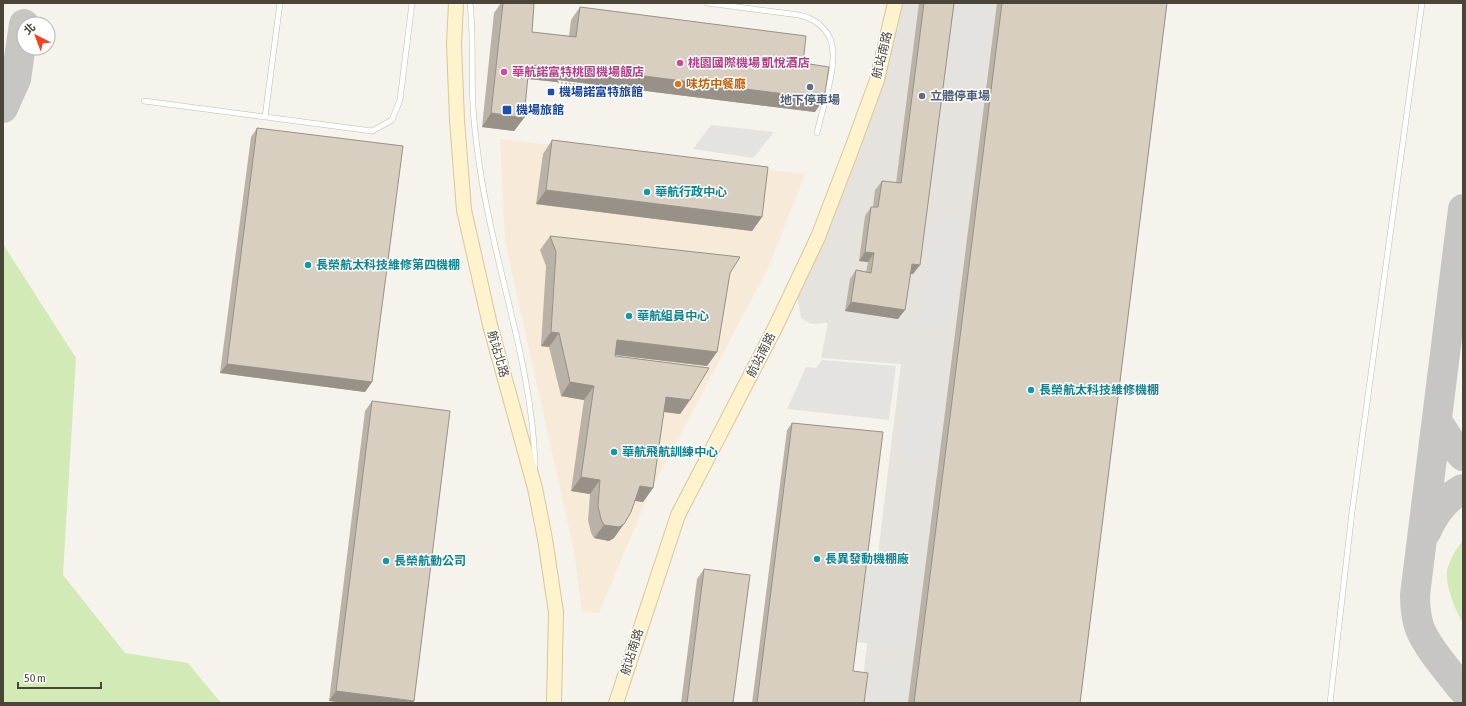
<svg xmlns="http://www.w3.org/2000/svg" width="1466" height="706" viewBox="0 0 1466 706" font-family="'Asap Condensed','Noto Sans TC',sans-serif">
<rect width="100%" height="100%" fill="#f6f3ec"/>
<!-- commercial -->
<path fill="#f7ead8" d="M500,139L805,174L768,268L648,496L599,613L582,611L574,551L505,242Z"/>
<!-- industrial -->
<path fill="#e6e2dd" d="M886,3H1166L1077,703H860L901,364L821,358L828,323L811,324L801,318L797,297L869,101Z"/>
<!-- green -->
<path fill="#d2eab5" d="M3,244L76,358L63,575L125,653L188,663L221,703H3Z
M1463,540V622C1455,612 1445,583 1447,571C1450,559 1456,549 1463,540Z"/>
<!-- parking -->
<path fill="#e5e3e0" d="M958,3H991L980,96L947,93Z
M711,125L774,132L753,158L693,149Z
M934,213L964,217L948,330L919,326Z
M822,360L896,366L889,420L787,409L806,367L816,368Z
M908,397L943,401L936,464L901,460Z
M865,556L924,564L913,648L855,642Z
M876,668L911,672L907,703H871Z"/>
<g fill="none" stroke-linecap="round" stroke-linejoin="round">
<!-- taxiway -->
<path stroke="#c8c6c3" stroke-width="30" d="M3,108L16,79L24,24
M1463,209L1415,595C1415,606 1416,618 1420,629C1428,649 1450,673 1463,690
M1437,421L1452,444L1463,456
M1426,532C1434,514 1445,498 1463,489"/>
<!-- lane casing -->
<g stroke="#c2bbae" stroke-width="6">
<path id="lane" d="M470,3C474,37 471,72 473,106C474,127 477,148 480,169C494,267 533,366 535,466
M707,3L799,15C814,18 829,29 832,45C837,68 822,109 817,133
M144,101L372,131L392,120L400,100L412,3
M265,117L280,3
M1330,703L1352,512L1422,3"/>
</g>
<!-- secondary casing -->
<g stroke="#d6c79b" stroke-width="16">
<path id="secondary" d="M456,3L454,44L457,120L464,210L490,325L535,488L545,539L556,612L554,703
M616,703L678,515L776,326L818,237L851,151L877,80L895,3"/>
</g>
<!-- path -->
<path stroke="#c4b79f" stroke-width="2" stroke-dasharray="2 2" stroke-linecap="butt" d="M557,82L610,89L609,86"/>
<!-- lane -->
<use href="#lane" stroke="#fff" stroke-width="5"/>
<!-- secondary -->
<use href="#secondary" stroke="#fff3cd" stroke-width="14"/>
</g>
<!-- wall -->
<path fill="#bab2a6" d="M501,3H528L532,32L569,36L571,20L580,7L803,63L815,112L558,80L557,82L527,79L524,118L514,131L482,127L494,13Z
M919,3H954L913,274H911L898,319L845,311L850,279L856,270L866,272L868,262L859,261L865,216L871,207H873L875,190L882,181L896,183Z
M997,3H1167L1080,703H908Z
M257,128L372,382L365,392L220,373L251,137Z
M552,140L762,217L752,231L536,204L543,154Z
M550,236L730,273L717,352L707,366L615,355V356L690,400L680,414L664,412L653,488L643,502L635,501L614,538L609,541L594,538L591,533L588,520L590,494L571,491L584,400L561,396L549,347L541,346L546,266L540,250Z
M372,401L414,701L412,703H346L329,701L365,411Z
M792,423L853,671L864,703H752L787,430Z
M704,569L733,703H681L697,579Z"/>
<!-- shaded-wall -->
<path fill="#979187" d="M529,65L566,66L824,99L815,112L558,80L557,82L519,78Z
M491,113L524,118L514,131L482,127Z
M546,190L762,217L752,231L536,204Z
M865,252L874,253L868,262L859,261Z
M912,264L920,265L913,274L906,273Z
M851,302L905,310L898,319L845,311Z
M551,332L559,333L549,347L541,346Z
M617,340L717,352L707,366L608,354Z
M227,364L372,382L365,392L220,373Z
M570,382L594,386L584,400L561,396Z
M666,397L690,400L680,414L657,411Z
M581,477L600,480L590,494L571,491Z
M640,486L653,488L643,502L630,500Z
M624,524L614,538L609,541L594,538L604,525Z
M336,691L414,701L412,703H346L329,701Z"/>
<!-- building -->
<path fill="#d8cfc1" stroke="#979187" d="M503,3H528L534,4L532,32L576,37L580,7L806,36L803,63L829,67L824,99L566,66V69L529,65L524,118L491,113Z
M924,3H954L920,265L912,264L905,310L851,302L856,270L871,273L874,253L865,252L871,207H878L882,181L901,183Z
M1002,3H1167L1080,703H914Z
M257,128L403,146L372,382L227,364Z
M552,140L768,167L762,217L546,190Z
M550,236L740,257L730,273L717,352L617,340L615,356L709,368L690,400L666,397L653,488L640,486L631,512L624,524L619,527L604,525L601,519L598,506L600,480L581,477L594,386L570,382L559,333L551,332L556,252Z
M372,401L450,411L414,701L336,691Z
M792,423L883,432L853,671L868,673L864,703H757Z
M704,569L750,575L733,703H687Z"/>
<!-- markers -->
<g fill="#d1479c" stroke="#fff" stroke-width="1.5">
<circle cx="680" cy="63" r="4"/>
<circle cx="504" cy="72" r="4"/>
</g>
<circle fill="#e8710a" stroke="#fff" stroke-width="1.5" cx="678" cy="84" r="4"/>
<g fill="#5c6f8a" stroke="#fff" stroke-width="1.5">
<circle cx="810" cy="87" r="4"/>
<circle cx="922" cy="96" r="4"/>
</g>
<g fill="#1a4fb4" stroke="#fff" stroke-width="1.5">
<rect x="547" y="88" width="8" height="8" rx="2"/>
<rect x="502" y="105" width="10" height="10" rx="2"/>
</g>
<g fill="#0f9aa8" stroke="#fff" stroke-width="1.5">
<circle cx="647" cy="192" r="4"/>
<circle cx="308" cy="265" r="4"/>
<circle cx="629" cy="316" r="4"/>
<circle cx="1031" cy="390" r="4"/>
<circle cx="614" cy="452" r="4"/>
<circle cx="817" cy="559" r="4"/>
<circle cx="386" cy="561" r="4"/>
</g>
<g text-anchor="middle" stroke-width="3" stroke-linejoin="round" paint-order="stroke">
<!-- street labels -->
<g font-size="12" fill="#4b4439" stroke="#fff">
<text transform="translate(882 55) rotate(-76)" y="4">航站南路</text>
<text transform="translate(498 354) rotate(74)" y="4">航站北路</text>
<text transform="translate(761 355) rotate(-63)" y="4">航站南路</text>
<text transform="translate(632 652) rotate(-72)" y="4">航站南路</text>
</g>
<!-- hotel labels -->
<g font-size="12" font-weight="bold" fill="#b23c85" stroke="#fff" text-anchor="start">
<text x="688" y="67">桃園國際機場 凱悅酒店</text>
<text x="512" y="76">華航諾富特桃園機場飯店</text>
</g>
<!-- food labels -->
<g font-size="12" font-weight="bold" fill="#c56008" stroke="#fff" text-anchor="start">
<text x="686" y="88">味坊中餐廳</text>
</g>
<!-- transit labels -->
<g font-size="12" font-weight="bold" fill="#164399" stroke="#fff" text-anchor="start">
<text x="559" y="96">機場諾富特旅館</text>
<text x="516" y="114">機場旅館</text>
</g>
<!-- service labels -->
<g font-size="12" font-weight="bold" fill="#4e5e75" stroke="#fff" text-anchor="start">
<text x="930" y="100">立體停車場</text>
<text x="810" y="104" text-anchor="middle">地下停車場</text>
</g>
<!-- culture labels -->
<g font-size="12" font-weight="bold" fill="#0d838f" stroke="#fff" text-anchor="start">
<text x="655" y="196">華航行政中心</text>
<text x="316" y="269">長榮航太科技維修第四機棚</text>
<text x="637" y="320">華航組員中心</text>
<text x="1039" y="394">長榮航太科技維修機棚</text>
<text x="622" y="456">華航飛航訓練中心</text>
<text x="825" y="563">長異發動機棚廠</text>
<text x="394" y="565">長榮航勤公司</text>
</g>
</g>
<!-- border -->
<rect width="1466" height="706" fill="none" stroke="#4b4439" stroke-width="8"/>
<!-- north arrow -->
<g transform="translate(36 36) rotate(318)"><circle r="19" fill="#ffffff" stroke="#b7b4b0"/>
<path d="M0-3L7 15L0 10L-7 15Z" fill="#fc3f1d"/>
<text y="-6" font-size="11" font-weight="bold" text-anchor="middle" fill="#4b4439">北</text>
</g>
<!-- scale -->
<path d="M18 682v6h83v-6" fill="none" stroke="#4b4439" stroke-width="2"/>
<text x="24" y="682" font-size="12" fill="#4b4439" stroke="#ffffff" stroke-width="3" paint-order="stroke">50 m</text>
</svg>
